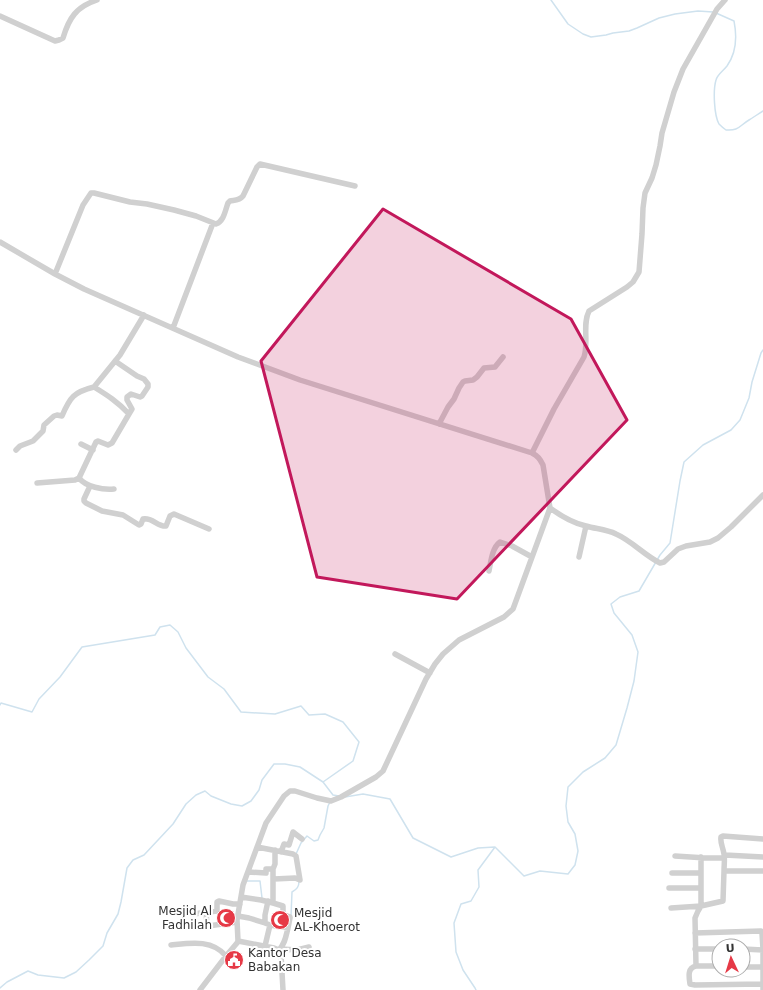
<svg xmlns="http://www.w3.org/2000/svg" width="763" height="990" viewBox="0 0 763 990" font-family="'DejaVu Sans',sans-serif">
<rect width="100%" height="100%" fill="#fff"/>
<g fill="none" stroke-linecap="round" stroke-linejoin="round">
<!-- stream -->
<path stroke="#cfe2ee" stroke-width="1.5" d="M551,0L568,24L583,34L591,37L606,35L613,33L629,31L637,28L659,18L675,14L698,11L713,12
M716,13L734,21C737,36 737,52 727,66C723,71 717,75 716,80C713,90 714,115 719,124C721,126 723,128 726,130C739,131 739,126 749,120C754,117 758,114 763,111
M0,705L1,703L32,712L39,699L60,677L82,647L155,635L160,627L170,625L178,632L186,648L208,677L224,689L241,712L275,714L301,706L309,715L325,714L343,722L359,742L353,761L323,782
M345,797L363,794L390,799L413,838L451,857L478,848L495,847L524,876L540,871L568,874L575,865L578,851L575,834L568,822L566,806L568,787L583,772L605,758L616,745L627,708L634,681L638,652L632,635L614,613L611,604L620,597L639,591L660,555L670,543L680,481L684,462L703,445L731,430L740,420L749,398L752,382L761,353L763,350
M296,854L301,843L307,836L314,841L318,840L320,835L324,828L328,806L330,802
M247,881H260L262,898
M291,916L292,892C297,889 299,887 299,881
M0,988L7,982L28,971L38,975L64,978L76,972L89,960L103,946L107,933L118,914L121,902L127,868L133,860L144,855L173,824L186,804L196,795L205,791L211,796L231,804L242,806L251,801L259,790L262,780L274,764H285L300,767L323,782L333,795L339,796
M476,990L475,988L463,970L456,952L454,923L461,904L471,901L479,887L478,870L495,847"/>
<!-- minor -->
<path stroke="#d0d0d0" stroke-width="5.5" d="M0,16L55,41L59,40L63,38C69,18 76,7 97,0
M0,242L55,274L84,289L238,357L300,380L532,453C538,456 540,459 543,465L550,508C561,516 572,523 586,526C596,529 606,529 616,534C632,541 644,555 660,563L664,562L678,549L686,546L710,542L718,538L731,527L763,495
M55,274L83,205L91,193H94L130,202L147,204L174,210L196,216L216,224C224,221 225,211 228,203L230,201C234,200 239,201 243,196L257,167L260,164L355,186
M173,328L213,223
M115,361L137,376L144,379L148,384V387L142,396L140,397L131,394L127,397V400L132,409L129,414
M439,424L448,407L454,399L459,388L463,382L465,381L473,380L477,377L484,368L495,367L503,357
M81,444L93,450
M16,450L20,446L33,441L43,431L44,425L54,416L57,415L62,416C70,397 74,392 94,387
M532,453L554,409L584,357C589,342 582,325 589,311L627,287L633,282L639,272L642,234L643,208L645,193L652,178L656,165L660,146L662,133L674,92L683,69L717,9L725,0
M37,483L75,480L79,478
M90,486L84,499V501L86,503L102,511L123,515L139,525L141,524L143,519C152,517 158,527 166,526L170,516L174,514L209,529
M114,489C103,490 86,487 79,478L96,442L98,441L108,445L112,443L129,414C118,402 107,395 94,387L120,355L144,315
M579,557L586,526
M489,571C491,561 492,548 500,542L512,546L532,557
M395,654L430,673
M763,839L723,836L721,837C720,843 723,847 724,854C725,859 724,865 724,871H763
M257,847L293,854L296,856L300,880L295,878L274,879
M281,852L284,844L289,845L293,832L302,839
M725,855L763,857
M675,856L706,858H724
M701,857V906L698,911L695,918L696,966C687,968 689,977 690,984L695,985L763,984
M248,872L266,873V869H273L275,864V850
M672,873H701
M669,888H701
M241,897L261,900L273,903V869
M268,901L265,915V923L270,925L288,928L290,918V917L283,915V906L273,903
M671,908L701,906L723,901L724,871
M206,912L207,925L208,926L237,922
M193,914L217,911V902L219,901L233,904H240
M238,916L249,918L265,923
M695,933L761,931L762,933L763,949
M238,941L274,948L279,950L281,955L283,990
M171,945C190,943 212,939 226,956
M265,946L270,925
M281,949L297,950L309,947
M695,949H719
M743,949L763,950
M279,950C285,944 286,936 288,928
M696,966H719
M743,967H763V990
M763,967V950
M200,990L226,956L237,943L238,941L237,920L243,885L266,823L284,796L290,791H295L317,798L331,801L341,797L376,777L383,771L426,679L435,664L443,654L459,640L504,617L513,609L550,508"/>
</g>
<!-- marked area -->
<path fill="#c2185b" fill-opacity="0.2" stroke="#c2185b" stroke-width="3" stroke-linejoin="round" d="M383,209L571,319L627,420L457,599L317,577L261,361Z"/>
<!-- icons -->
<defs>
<g id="mosque-disc" transform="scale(1)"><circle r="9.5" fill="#e63946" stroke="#fff"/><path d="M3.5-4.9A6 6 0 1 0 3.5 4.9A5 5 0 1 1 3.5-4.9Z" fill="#fff"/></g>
<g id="civic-disc" transform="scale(1)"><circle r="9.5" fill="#e63946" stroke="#fff"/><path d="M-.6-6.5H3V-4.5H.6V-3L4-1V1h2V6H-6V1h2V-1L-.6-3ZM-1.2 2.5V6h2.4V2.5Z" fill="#fff"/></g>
</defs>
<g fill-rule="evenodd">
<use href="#mosque-disc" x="226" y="918"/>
<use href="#mosque-disc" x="280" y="920"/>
<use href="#civic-disc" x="234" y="960"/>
</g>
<g text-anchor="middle" stroke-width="4" stroke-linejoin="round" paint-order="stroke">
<!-- poi labels -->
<g font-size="12" fill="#333" stroke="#fff" text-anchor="start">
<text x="212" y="915" text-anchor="end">Mesjid Al<tspan x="212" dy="14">Fadhilah</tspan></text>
<text x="294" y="917">Mesjid<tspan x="294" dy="14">AL-Khoerot</tspan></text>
<text x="248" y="957">Kantor Desa<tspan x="248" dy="14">Babakan</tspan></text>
</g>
</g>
<!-- north arrow -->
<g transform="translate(731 958) rotate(356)"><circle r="19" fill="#ffffff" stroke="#adadad"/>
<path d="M0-3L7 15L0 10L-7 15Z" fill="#e63946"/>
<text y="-6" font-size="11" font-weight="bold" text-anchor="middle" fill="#333333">U</text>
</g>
</svg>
